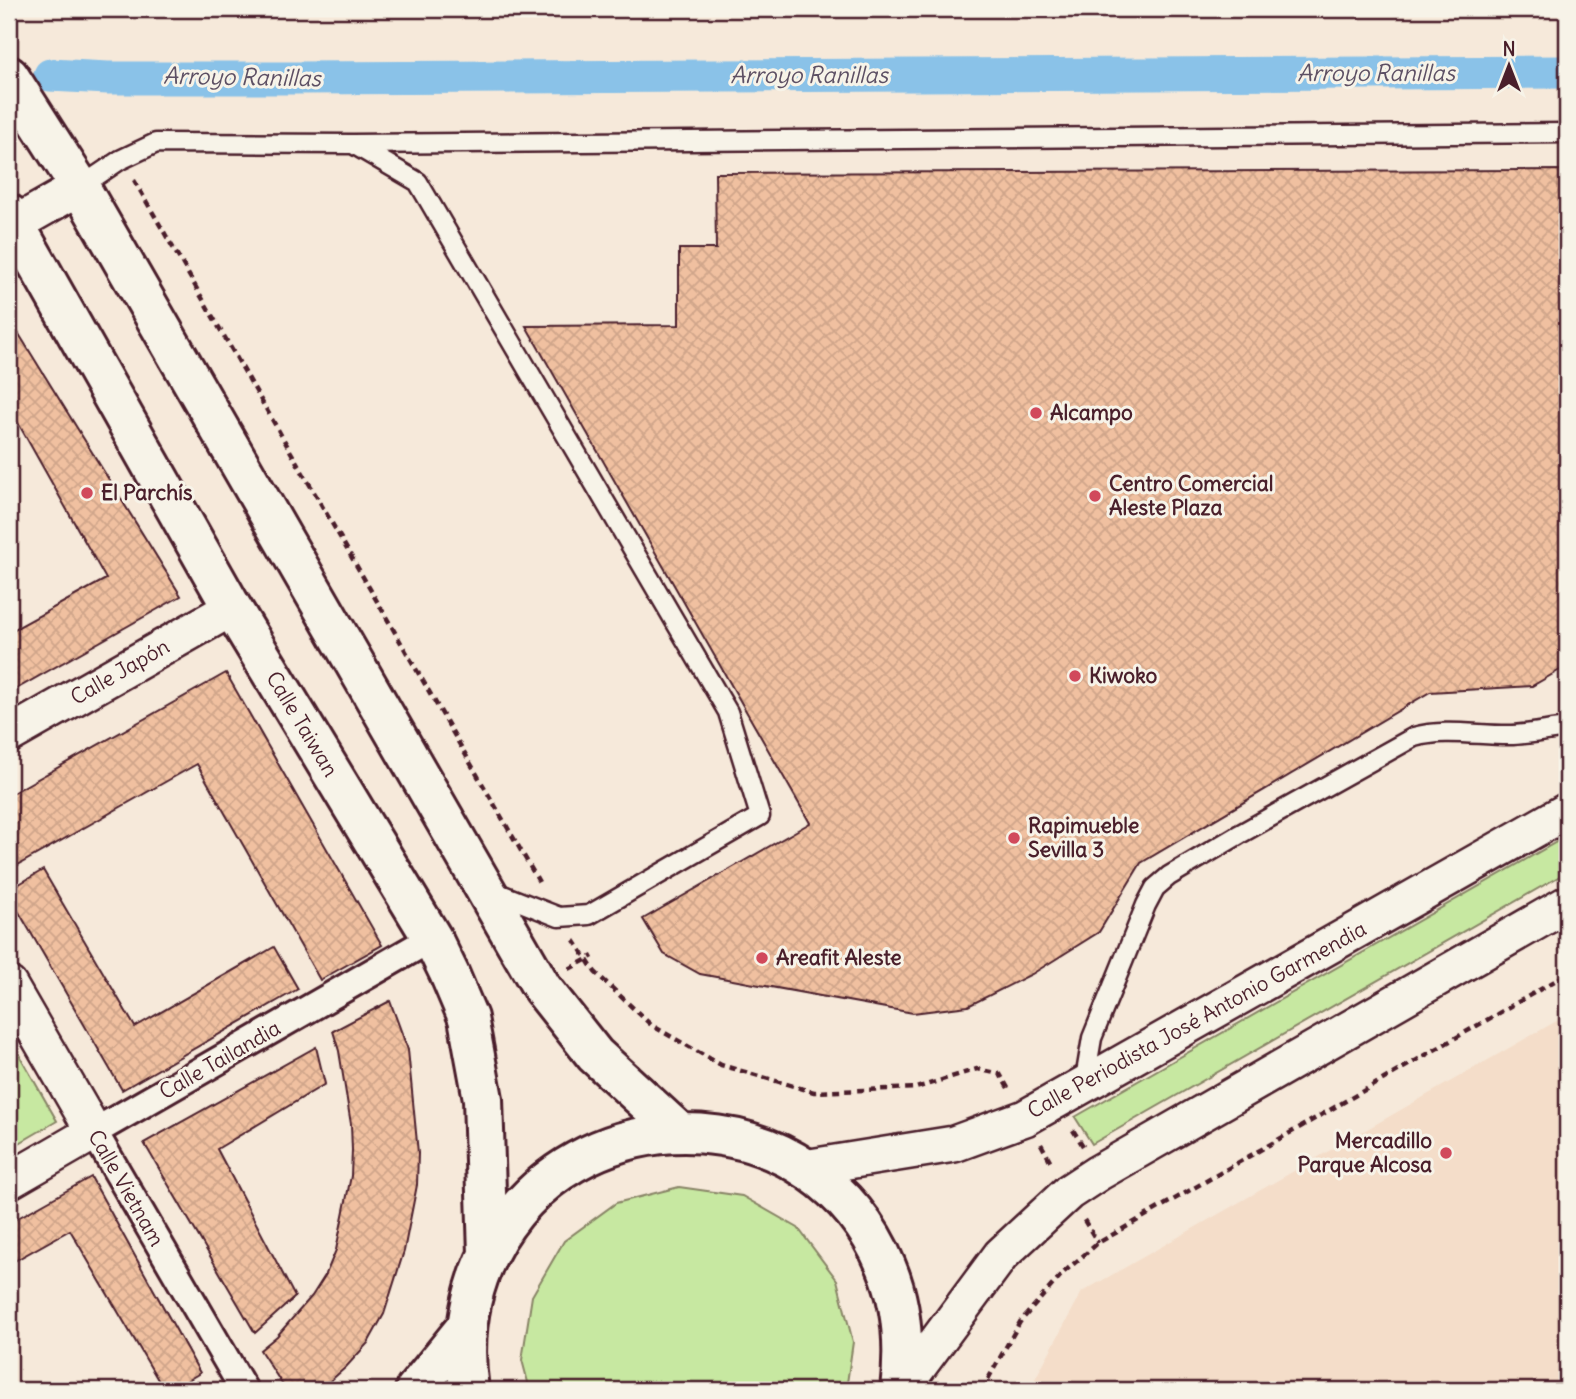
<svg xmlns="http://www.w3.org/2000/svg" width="1576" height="1399" viewBox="0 0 1576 1399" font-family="Delius,sans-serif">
<defs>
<pattern id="building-cross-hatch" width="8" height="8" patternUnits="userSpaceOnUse" patternTransform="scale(1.75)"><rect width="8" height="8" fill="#f0c0a0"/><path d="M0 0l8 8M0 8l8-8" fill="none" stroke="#cfa58a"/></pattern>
</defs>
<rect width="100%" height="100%" fill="#f6e9da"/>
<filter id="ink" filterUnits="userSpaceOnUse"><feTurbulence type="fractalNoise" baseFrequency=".0143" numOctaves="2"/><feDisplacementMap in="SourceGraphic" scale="14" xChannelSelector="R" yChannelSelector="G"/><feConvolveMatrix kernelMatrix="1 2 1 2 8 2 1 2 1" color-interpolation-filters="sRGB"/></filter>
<g filter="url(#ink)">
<!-- built -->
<path fill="#f4ddc9" d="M1567,1015V1390H1029L1082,1292Z"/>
<!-- green -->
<path fill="#c7e8a1" stroke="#888466" stroke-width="2" d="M1567,836V872L1092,1144L1075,1117Z
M9,1037L57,1121L9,1149Z
M679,1187L742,1196L798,1228L837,1280L853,1342L846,1390H530L522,1360L532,1296L564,1241L616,1203Z"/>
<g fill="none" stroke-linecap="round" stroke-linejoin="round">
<!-- canal -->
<path stroke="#8ac2e8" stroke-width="33" d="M50,75L108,78H293L1567,72"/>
</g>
<!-- building -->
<path fill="url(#building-cross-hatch)" stroke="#4a1f2b" stroke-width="2" d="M1567,170V666L1532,686L1430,692L1141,863L1099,932L1032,974L968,1006L913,1013L700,974L664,954L643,919L810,823L526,326L679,325V249H716L715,173Z
M9,318L181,596L9,693V632L106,579L9,407Z
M226,673L382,945L320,980L197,764L9,870V795Z
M43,870L135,1027L274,947L298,989L122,1090L9,895V890Z
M390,1001L408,1050L418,1153L417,1185L404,1251L384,1314L368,1343L346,1367L320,1390H286L260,1350L277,1336L312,1296L326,1274L336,1250L351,1176L352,1150L351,1124L339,1051L333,1031Z
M316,1047L325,1084L217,1149L295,1297L255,1333L144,1143Z
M91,1177L200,1373L171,1390H164L70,1230L9,1264V1223Z"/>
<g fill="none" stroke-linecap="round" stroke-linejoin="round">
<!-- service casing -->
<g stroke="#4a1f2b" stroke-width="23">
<path id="service" d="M353,144L418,182L728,712L760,816L589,915L559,917L490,890
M80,187L120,160L156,143L353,144L1567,133
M1084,1085L1092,1038L1146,905L1155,888L1169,876L1240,834L1414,737C1446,728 1480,736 1513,735C1531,734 1549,730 1567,728"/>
</g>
<!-- pedestrian casing -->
<g stroke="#4a1f2b" stroke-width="32">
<path id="pedestrian" d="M244,1390L94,1132L432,938"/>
</g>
<!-- minor casing -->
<g stroke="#4a1f2b" stroke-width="40">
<path id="minor" d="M9,222L15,224L80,187
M9,735L232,608
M9,985L94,1132L9,1181
M804,1168L954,1144L1025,1118L1567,811
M901,1390L1001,1255L1069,1192L1098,1173L1567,904"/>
</g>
<!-- tertiary casing -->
<g stroke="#4a1f2b" stroke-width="44">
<path id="tertiary" d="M9,76L80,187L542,988L595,1055L679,1132
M9,214L232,608L432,938L449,973L468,1018L483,1099L488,1254
M415,1390L467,1326
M469,1390C461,1336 469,1285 497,1238C590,1087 817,1101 886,1266C903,1306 905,1348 900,1390"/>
</g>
<!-- path -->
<path stroke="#4a1f2b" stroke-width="4.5" stroke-dasharray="7 5" stroke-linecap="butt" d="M134,180L539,882
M574,940L595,972L651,1025L721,1065L814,1092L916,1088L977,1069L1000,1074L1008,1088
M569,969L593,956
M1073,1130L1083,1146
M1041,1144L1052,1164
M1084,1220L1098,1243
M983,1390L987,1381L1020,1322L1063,1273L1098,1243L1567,974"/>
<!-- service -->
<use href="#service" stroke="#f7f3e8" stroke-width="18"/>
<!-- pedestrian -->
<use href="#pedestrian" stroke="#f7f3e8" stroke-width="26"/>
<!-- minor -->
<use href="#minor" stroke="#f7f3e8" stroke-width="35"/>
<!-- tertiary -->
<use href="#tertiary" stroke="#f7f3e8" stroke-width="38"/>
</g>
</g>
<!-- markers -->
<g fill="#d1495b" stroke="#f7f3e8" stroke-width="2.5">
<circle cx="1036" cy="413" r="7"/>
<circle cx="87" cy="493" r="7"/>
<circle cx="1095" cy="496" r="7"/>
<circle cx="1075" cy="676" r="7"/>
<circle cx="1014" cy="838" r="7"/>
<circle cx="762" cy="958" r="7"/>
<circle cx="1446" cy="1153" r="7"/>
</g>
<g text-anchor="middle" stroke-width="6" stroke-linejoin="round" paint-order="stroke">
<!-- poi labels -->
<g font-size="21" font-weight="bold" fill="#4a1f2b" stroke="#f7f3e8" text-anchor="start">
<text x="1050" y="420">Alcampo</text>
<text x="1109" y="491">Centro Comercial<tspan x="1109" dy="24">Aleste Plaza</tspan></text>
<text x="101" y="500">El Parchís</text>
<text x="1089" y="683">Kiwoko</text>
<text x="1028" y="833">Rapimueble<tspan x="1028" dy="24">Sevilla 3</tspan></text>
<text x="776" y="965">Areafit Aleste</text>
<text x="1432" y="1148" text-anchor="end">Mercadillo<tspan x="1432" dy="24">Parque Alcosa</tspan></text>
</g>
<!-- street labels -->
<g font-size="21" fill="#4a1f2b" stroke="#f7f3e8">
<text transform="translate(120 672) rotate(-30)" y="7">Calle Japón</text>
<text transform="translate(302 724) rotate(59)" y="7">Calle Taiwan</text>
<text transform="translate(1197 1020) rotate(-29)" y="7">Calle Periodista José Antonio Garmendia</text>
<text transform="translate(220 1060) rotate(-30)" y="7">Calle Tailandia</text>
<text transform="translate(126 1188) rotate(60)" y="7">Calle Vietnam</text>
</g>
<!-- water labels -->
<g font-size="23" font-style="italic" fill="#5d5064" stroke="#f7f3e8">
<text x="1376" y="81">Arroyo Ranillas</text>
<text x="809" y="83">Arroyo Ranillas</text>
<text transform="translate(242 77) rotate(1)" y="8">Arroyo Ranillas</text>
</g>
</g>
<!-- margin -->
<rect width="1576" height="1399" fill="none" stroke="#f7f3e8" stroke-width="35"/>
<rect x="18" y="18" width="1541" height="1364" fill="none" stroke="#4a1f2b" stroke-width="2.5" filter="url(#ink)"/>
<!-- north arrow -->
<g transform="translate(1509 66)" stroke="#f7f3e8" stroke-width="5" paint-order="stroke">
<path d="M0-5L12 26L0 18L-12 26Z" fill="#4a1f2b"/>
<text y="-10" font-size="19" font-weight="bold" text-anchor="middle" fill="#4a1f2b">N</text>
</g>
</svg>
